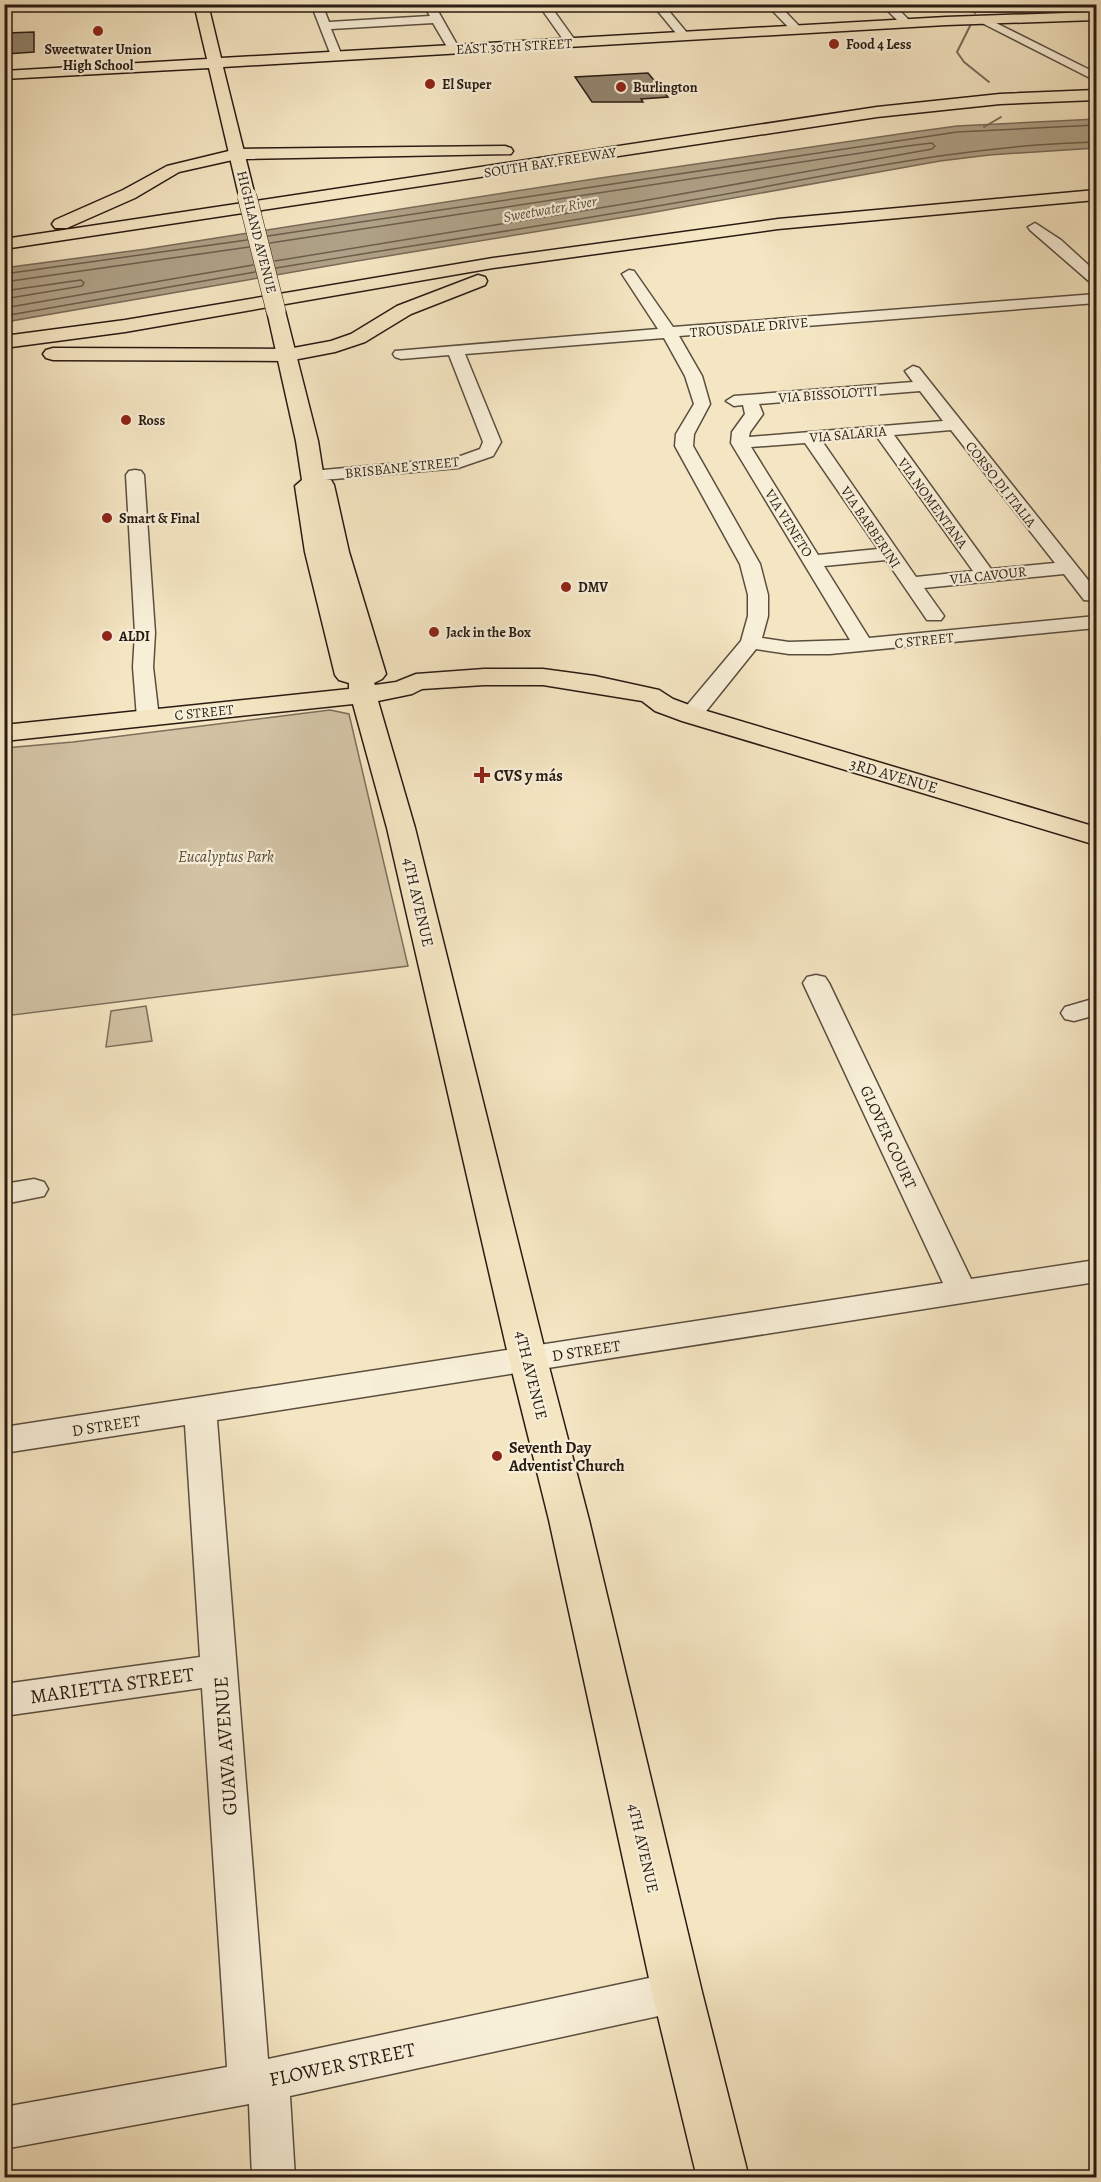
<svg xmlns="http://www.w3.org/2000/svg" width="1101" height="2182" viewBox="0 0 1101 2182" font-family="Alegreya,serif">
<rect width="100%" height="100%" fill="#f5e6c3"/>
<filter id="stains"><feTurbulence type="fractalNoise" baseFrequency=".00333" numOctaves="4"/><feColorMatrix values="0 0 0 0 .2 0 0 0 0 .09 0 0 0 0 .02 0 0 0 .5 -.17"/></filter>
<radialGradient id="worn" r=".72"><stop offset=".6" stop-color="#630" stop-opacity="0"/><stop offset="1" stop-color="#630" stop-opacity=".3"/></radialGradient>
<!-- green -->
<path fill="#d2c3a5" stroke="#7d6f5c" stroke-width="1.5" d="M1084,4L1093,10L1077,13L972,12L964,5Z
M330,710L349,714L408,966L5,1016V748L73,742Z
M146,1006L152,1041L106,1047L111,1011Z"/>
<!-- water -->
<path fill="#afa187" stroke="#796b59" stroke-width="1.5" d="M1096,119V148L989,155L940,161L644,214L351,262L5,322L4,268L146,249L587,180L906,133L957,126Z"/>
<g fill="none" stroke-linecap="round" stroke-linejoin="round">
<!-- shore -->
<path stroke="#6c5e4d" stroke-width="1.5" d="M268,236L957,132L1096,125
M270,243L907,146L932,143L935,146L932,149L642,201L275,261
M276,268C422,244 569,222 715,196C842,173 966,145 1096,142
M4,274L247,240
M4,282L249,247
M4,291L81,280L84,283L82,286L4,299
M4,308L253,265
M4,316L255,272"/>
<!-- stream -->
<path stroke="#796b59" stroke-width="2" d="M975,13L979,4
M970,26L957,52L964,62L989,82
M984,127L1001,117"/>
</g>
<!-- building -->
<path fill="#93856f" stroke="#281b13" stroke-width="1.5" d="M34,32V52L6,54V33Z
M648,73L668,97L641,99L643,102H592L575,77Z"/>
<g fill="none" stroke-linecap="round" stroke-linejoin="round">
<!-- minor casing -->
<g stroke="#5b4e3f" stroke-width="3">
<path id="minor" d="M311,4H322L329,22L430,16L424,6L434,4L460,50L454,53L450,52L433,23L331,29L342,56L336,60L332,58Z
M538,4H549L577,43L575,45H567Z
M652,4H663L688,34V38H680Z
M766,4H778L801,28V32H793Z
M881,4H893L912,23L906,26L902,25Z
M1090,4H1096V11L1092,10Z
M984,17L1096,73V81L980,22V18Z
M1035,223L1061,240L1096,272V284L1091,283L1030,230L1028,227Z
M629,270L634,271L673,327L1096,294V303L679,336L702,376L710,404L694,434L693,446L760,564L768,595V616L762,638L789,642L850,640L731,443L732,432L745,414L743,405L734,406L726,401L734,396L913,382L905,371L913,366L919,368L1096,590V601L1084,600L1064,574L924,588L944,616L941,620H927L886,560L824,566L869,638L1096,616V628L830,654H789L756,649L699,720L691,721L683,720L680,715L683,710L741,641L748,616V595L740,564L675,446L676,434L694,404L685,376L664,338L465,354L501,442L493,456L458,468L312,481L306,480L303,476L306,472L312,471L455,458L480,449L483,442L449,355L401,359L395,357L393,354L395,351L658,329L622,274ZM920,391L943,421L749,437L750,432L763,414L759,404ZM951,430L1055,563L991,569L894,435ZM877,437L973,571L916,577L822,441ZM805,443L878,549L818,555L751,447Z
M135,470L141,471L144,475L155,633L153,667L159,718L156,723L148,724L140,723L137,718L133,667L135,633L126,475L129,471Z
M816,975L825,977L829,983L971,1279L1096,1260V1282L217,1420L268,2059L677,1972L691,1978L697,1992L691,2006L677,2012L290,2096L295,2178H252L249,2104L4,2149V2107L227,2067L202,1688L4,1716V1684L200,1657L185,1425L4,1453V1427L943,1283L803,983L807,977Z
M1096,998V1015L1074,1021L1065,1019L1061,1013L1065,1007Z
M34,1179L44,1182L48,1189L44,1196L4,1204V1184Z"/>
</g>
<!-- major casing -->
<g stroke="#281b13" stroke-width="3">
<path id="major" d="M194,4H208L221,58L946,17L1096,12V20L946,25L223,67L255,196L247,201L239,196L209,68L4,79V71L207,59Z
M276,305L283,307L285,311L318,441L324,479L331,480L334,485L349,552L386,674L382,679L374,683L375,685L396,682L416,674L484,669H543L595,676L659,690L673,699L700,709L1096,827V845L682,721L655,711L642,701L543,685H484L422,689L412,694L378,701L415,828L547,1359L589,1520L702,1992L749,2178H697L652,1992L549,1520L509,1359L387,828L353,704L4,741V725L349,689V683L339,680L335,675L305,552L295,486L302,480L296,441L267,311L269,307Z"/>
</g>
<!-- highway casing -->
<g stroke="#281b13" stroke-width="3">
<path id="highway" d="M1096,90V100L1000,104L877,117L4,249V239L877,107L1000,94Z
M505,146L511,148L513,151L511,154L237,159L179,172L135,198L67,228H55L52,224L55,220L123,190L167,166L237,149Z
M1096,190V200L778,229L493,268L125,332L4,348V336L125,320L493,258L778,219Z
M478,275L485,277L487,281L485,285L411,314L365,342L335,352L288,361L53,360L46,358L43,354L46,350L53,348L288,349L331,341L351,334L397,306Z"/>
</g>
<!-- minor -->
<use href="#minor" fill="#f8efd8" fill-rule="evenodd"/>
<!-- major -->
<use href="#major" fill="#f5e6c3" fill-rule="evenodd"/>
<!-- highway -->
<use href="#highway" fill="#f5e6c3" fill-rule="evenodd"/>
<!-- major-bridge casing -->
<g stroke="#281b13" stroke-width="20" stroke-linecap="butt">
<path id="major-bridge" d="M247,196L276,311"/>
</g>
<!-- major-bridge -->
<use href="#major-bridge" stroke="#f5e6c3" stroke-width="19"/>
</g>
<!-- markers -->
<g fill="#8f2418" stroke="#f8efd8" stroke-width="2">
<circle cx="98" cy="31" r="6"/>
<circle cx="834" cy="44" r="6"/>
<circle cx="430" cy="84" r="6"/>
<circle cx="621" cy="87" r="6"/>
<circle cx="126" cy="420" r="6"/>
<circle cx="107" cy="518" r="6"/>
<circle cx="566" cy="587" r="6"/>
<circle cx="434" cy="632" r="6"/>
<circle cx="107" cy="636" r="6"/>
<path d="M479 766h6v6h6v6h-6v6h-6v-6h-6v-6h6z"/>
<circle cx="497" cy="1456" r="6"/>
</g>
<g text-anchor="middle" stroke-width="4.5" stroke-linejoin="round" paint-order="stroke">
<!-- far-poi labels -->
<g font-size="14" font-weight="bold" fill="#281b13" stroke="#f8efd8" text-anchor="start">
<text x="846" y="49">Food 4 Less</text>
<text x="98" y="54" text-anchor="middle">Sweetwater Union<tspan x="98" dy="16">High School</tspan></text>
<text x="442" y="89">El Super</text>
<text x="633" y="92">Burlington</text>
<text x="138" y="425">Ross</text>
<text x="119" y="523">Smart &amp; Final</text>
<text x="578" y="592">DMV</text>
<text x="446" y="637">Jack in the Box</text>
<text x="119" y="641">ALDI</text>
</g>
<!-- far-street labels -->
<g font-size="14" fill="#281b13" stroke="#f8efd8">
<text transform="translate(514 46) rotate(-3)" y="5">EAST 30TH STREET</text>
<text transform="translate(550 162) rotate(-9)" y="5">SOUTH BAY FREEWAY</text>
<text transform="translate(257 232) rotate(76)" y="5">HIGHLAND AVENUE</text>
<text transform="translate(749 327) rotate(-5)" y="5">TROUSDALE DRIVE</text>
<text transform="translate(828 394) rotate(-4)" y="5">VIA BISSOLOTTI</text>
<text transform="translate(848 434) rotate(-5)" y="5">VIA SALARIA</text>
<text transform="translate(402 467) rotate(-6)" y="5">BRISBANE STREET</text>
<text transform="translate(1001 484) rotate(52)" y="5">CORSO DI ITALIA</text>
<text transform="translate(933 503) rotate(54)" y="5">VIA NOMENTANA</text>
<text transform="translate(789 523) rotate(58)" y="5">VIA VENETO</text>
<text transform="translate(871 527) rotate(56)" y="5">VIA BARBERINI</text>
<text transform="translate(988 575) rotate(-6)" y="5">VIA CAVOUR</text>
<text transform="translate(924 640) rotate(-6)" y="5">C STREET</text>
<text transform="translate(204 712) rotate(-6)" y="5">C STREET</text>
</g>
<!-- far-water labels -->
<g font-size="15" font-style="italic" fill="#5e5141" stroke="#f8efd8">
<text transform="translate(550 209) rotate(-10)" y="5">Sweetwater River</text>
</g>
<!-- poi labels -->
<g font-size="16" font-weight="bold" fill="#281b13" stroke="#f8efd8" text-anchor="start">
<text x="494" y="781">CVS y más</text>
<text x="509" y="1453">Seventh Day<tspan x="509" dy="18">Adventist Church</tspan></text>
</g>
<!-- street labels -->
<g font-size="16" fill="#281b13" stroke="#f8efd8">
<text transform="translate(894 775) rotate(16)" y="6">3RD AVENUE</text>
<text transform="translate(419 902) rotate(77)" y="6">4TH AVENUE</text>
<text transform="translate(889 1137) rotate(65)" y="6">GLOVER COURT</text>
<text transform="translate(586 1350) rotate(-9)" y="6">D STREET</text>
<text transform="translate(532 1375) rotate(76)" y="6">4TH AVENUE</text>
<text transform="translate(106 1425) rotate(-9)" y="6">D STREET</text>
<text transform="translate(644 1848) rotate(77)" y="6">4TH AVENUE</text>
</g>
<!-- park labels -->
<g font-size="16" font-style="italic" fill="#5b4d3f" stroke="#f8efd8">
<text x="226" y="862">Eucalyptus Park</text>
</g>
<!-- near-street labels -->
<g font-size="20" fill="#281b13" stroke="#f8efd8">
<text transform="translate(112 1685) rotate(-8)" y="7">MARIETTA STREET</text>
<text transform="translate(225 1746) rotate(-94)" y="7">GUAVA AVENUE</text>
<text transform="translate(342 2064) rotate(-12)" y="7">FLOWER STREET</text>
</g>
</g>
<!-- margin -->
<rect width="1101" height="2182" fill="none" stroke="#f5e6c3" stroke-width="24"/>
<rect x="6" y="6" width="1089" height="2170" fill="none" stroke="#281b13" stroke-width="3"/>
<rect x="12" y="12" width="1077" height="2158" fill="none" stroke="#281b13" stroke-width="1.5"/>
<rect width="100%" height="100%" filter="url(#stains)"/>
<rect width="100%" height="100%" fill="url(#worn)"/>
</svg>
